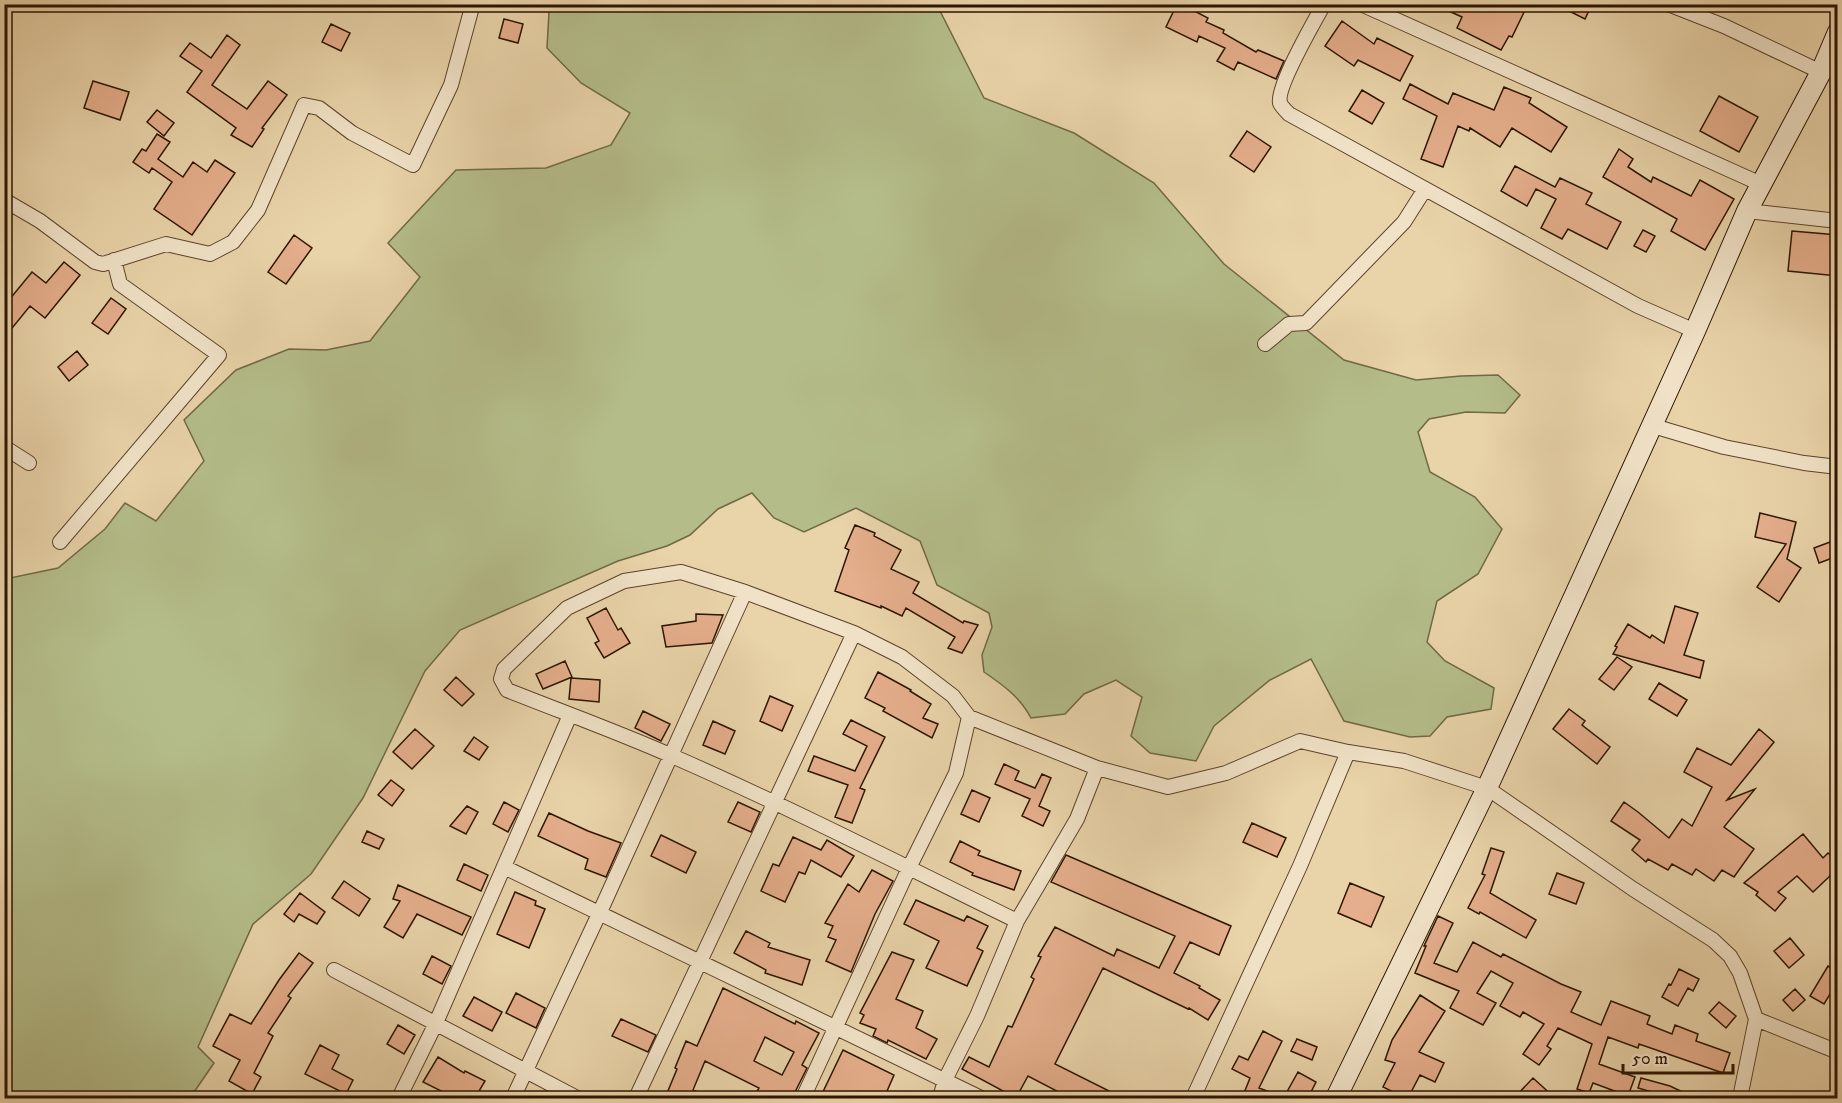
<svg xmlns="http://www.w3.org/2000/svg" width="1842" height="1103" viewBox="0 0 1842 1103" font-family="'IM FELL DW Pica',serif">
<rect width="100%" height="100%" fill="#e9d3a9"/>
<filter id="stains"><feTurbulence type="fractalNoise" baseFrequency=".00333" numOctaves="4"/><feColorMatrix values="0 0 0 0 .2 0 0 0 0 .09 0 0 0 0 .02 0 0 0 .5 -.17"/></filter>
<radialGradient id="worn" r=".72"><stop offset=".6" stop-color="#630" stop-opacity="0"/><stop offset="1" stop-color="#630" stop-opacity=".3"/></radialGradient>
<!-- green -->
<path fill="#b4bd8a" stroke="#706946" stroke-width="1.5" d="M544,5H937L984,98L1074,133L1154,183L1224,264L1344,360L1416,380L1461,376L1498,375L1520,395L1505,413L1466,412L1429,419L1418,432L1430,472L1475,497L1502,529L1478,574L1437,601L1427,642L1445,661L1494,688L1491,709L1447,717L1430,736L1410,737L1344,721L1311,659L1270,680L1214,726L1196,761L1150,753L1131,736L1142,697L1116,680L1084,694L1065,714L1031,718C1020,697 1003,685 984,672L982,655L992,627L989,613L937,585L920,541L856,508L804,532L774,518L752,493L718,509L690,535L667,546L618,561L460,630L425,671L363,798L311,874L253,924L198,1047L214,1063L190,1098H5V579L58,568L105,529L125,503L156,521L204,461L184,420L236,370L289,349L326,350L370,341L420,277L388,243L456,170L546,168L611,145L630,113L581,83L547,48L549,12Z"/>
<!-- building -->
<path fill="#e5ae8c" stroke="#2c1501" stroke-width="1.5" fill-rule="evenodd" d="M1177,4H1181L1208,18L1206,22L1224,30L1223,33L1256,52L1258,50L1284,61L1276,79L1238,62L1234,70L1217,61L1225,48L1199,36L1197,42L1166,27Z
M1433,4H1528L1512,37L1509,36L1501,50L1457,28L1462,17Z
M1555,4H1592L1585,19Z
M504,19L523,24L518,43L499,38Z
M1342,21L1374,44L1377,38L1413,56L1400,81L1358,60L1354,66L1325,46Z
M331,24L350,33L341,51L322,42Z
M227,35L240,45L212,85L247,109L268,81L287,95L262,128L264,129L252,147L231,135L236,128L187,92L202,71L180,56L190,43L211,58Z
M93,81L129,92L120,120L84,108Z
M1410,84L1448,104L1453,93L1494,110L1504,87L1531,98L1529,103L1567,127L1551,152L1512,128L1500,147L1470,128L1469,131L1458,126L1443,167L1421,159L1437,116L1403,99Z
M1362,90L1384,103L1372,124L1349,111Z
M1719,96L1758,117L1739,152L1700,131Z
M157,110L174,123L164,136L147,122Z
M1247,131L1271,147L1254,172L1230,156Z
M157,134L170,142L158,159L183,177L193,162L207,172L215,160L235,173L192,235L154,209L172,182L152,168L149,173L133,162L142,149L146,151Z
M1619,149L1633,159L1628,167L1651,182L1653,177L1691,196L1700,180L1734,199L1705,250L1671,231L1677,219L1603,177Z
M1515,166L1555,187L1560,178L1592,193L1586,204L1621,222L1607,249L1568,229L1562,239L1541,228L1556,199L1536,189L1527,206L1501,191Z
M1643,230L1655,236L1646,252L1634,246Z
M1792,231L1838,235V276L1788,271Z
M294,235L312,248L286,284L268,272Z
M64,262L80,275L45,318L30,306L4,338V306L32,272L46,283Z
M111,298L126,309L108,334L92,323Z
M77,351L88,365L69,381L58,367Z
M1760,513L1796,522L1787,559L1801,568L1779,602L1757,587L1786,544L1755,537Z
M855,525L875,533L874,536L901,550L891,569L919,582L913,593L963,623L964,621L978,625L962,653L948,648L955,637L906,608L902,616L881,606V608L835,591L849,550L845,548Z
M1838,539V556L1819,563L1814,548Z
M1675,606L1698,613L1684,655L1704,661L1700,678L1613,654L1617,647L1615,646L1628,624L1650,638L1652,635L1664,643Z
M606,608L618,630L621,628L630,643L604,658L595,643L599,641L587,618Z
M696,614L723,615L712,643L666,647L662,626L696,621Z
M1617,657L1632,667L1614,690L1599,679Z
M565,661L572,677L543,689L536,674Z
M878,672L911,690L910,691L931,704L923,718L938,724L932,738L883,711L885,708L865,698Z
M456,677L474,694L462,706L444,690Z
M571,678L600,680L599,702L569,699Z
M1659,683L1687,700L1677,716L1649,699Z
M770,696L793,706L782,731L760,721Z
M1569,709L1585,721L1582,725L1610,747L1597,764L1553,729Z
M643,711L670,724L661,741L635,728Z
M851,720L885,737L860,788L865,790L852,823L835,817L848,785L808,771L814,756L855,771L867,746L843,734Z
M713,721L735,731L725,754L703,745Z
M415,729L434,746L412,769L393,752Z
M1759,729L1774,742L1727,800L1755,789L1724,827L1754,849L1734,877L1722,870L1714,881L1696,869L1692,875L1672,864L1668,870L1648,859L1646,862L1632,850L1640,840L1611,821L1624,802L1638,812L1669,838L1682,819L1692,826L1712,787L1684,772L1697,748L1731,765Z
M474,737L488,747L479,760L464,751Z
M1004,764L1019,771L1015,780L1035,788L1042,774L1051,778L1039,806L1050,811L1043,826L1022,816L1030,799L995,784Z
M391,780L404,790L392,806L378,795Z
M972,790L990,798L979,822L961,814Z
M504,802L519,810L508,832L493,824Z
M738,802L760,812L751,832L728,822Z
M467,806L478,812L466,834L450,826Z
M549,813L588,831L621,843L606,877L585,869L588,859L538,836Z
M1252,823L1286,838L1277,857L1243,842Z
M367,831L384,839L379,849L362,842Z
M1803,834L1823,858L1828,853L1838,862V883L1830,876L1813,892L1797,876L1778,892L1786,898L1775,911L1756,895L1758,892L1744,883Z
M661,835L696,852L686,873L651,856Z
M793,837L821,850L827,840L854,856L841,877L811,860L805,874L799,872L785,902L761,891L773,864L779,866Z
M960,841L980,851L978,855L1021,871L1014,890L972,875L973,873L950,862Z
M1491,848L1504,852L1490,893L1536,920L1526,938L1480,912L1479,914L1468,908L1485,875L1482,874Z
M1066,855L1231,926L1219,955L1190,942L1174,973L1200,986L1199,988L1220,1000L1208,1020L1189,1008L1188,1009L1103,968L1055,1064L1123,1098H1070L1028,1076L1016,1098L962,1069L969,1057L989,1067L1008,1026L1012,1027L1034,979L1031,977L1041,957L1038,956L1055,927L1114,956L1117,949L1159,968L1175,936L1051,882Z
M464,864L488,875L481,891L457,880Z
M872,870L893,881L875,914L851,972L826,961L836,940L828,937L833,926L825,923L848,884L859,892Z
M1557,873L1584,883L1576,904L1549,894Z
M344,881L370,899L359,916L332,898Z
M1350,883L1384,897L1371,927L1338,913Z
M398,885L471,917L462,935L417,914L403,938L384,927L400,901L393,899Z
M515,892L536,901L535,905L545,909L529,948L497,934Z
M300,893L325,912L317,924L299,914L294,922L284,914Z
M916,900L964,921L967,916L988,926L977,948L983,951L967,986L926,968L939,941L904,924Z
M1438,916L1453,923L1434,963L1457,972L1473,942L1501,957L1503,954L1561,984L1581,992L1571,1012L1601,1025L1611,1001L1650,1016L1647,1024L1672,1034L1675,1025L1698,1034L1696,1041L1730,1053L1723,1073L1639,1044L1638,1048L1608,1037L1599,1064L1635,1077L1628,1096L1593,1083L1589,1093L1577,1089L1592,1044L1558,1028L1547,1046L1551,1049L1539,1065L1523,1054L1544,1024L1523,1012L1520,1017L1500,1006L1513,983L1491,971L1477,993L1496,1003L1483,1025L1450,1008L1459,991L1415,973L1426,946H1424Z
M746,931L770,943L768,947L810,960L802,985L765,973L766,970L734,953Z
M1790,938L1804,955L1789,968L1774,951Z
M892,952L914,960L896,999L923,1011L916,1028L937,1039L926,1059L888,1040L887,1043L873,1036L876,1029L860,1023L864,1015L860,1013Z
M299,953L313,963L288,996L291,998L268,1033L273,1036L254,1073L261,1077L252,1094L229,1081L240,1060L213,1046L230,1014L251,1024L279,980Z
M432,956L451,966L442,984L423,974Z
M1828,966L1838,971V981L1824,1004L1810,996Z
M1679,969L1699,979L1693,991L1688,988L1678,1006L1662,997L1669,984L1671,985Z
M723,988L795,1024L796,1021L819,1033L802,1065L807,1068L792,1098H753L759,1088L705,1061L693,1090L712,1098H665L677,1069L675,1068L686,1041L697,1046ZM765,1037L794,1052L782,1075L754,1061Z
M1795,989L1805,1000L1793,1011L1783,1000Z
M516,993L545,1008L536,1028L506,1013Z
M1420,995L1445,1011L1419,1052L1444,1063L1435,1082L1420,1075L1408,1098H1405L1383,1087L1395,1063L1385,1060L1392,1040Z
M474,997L502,1012L492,1031L463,1016Z
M1719,1002L1736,1016L1726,1028L1709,1013Z
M621,1019L656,1035L648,1052L612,1036Z
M398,1025L415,1035L404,1054L387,1044Z
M1263,1031L1282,1041L1259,1088L1284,1097L1298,1072L1316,1082L1308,1098H1242L1250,1078L1232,1069L1239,1056L1248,1060Z
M1297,1039L1317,1047L1312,1060L1291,1051Z
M320,1045L339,1055L332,1069L353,1080L346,1094L305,1074Z
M843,1050L894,1075L884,1098H820Z
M438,1057L464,1073L465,1071L485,1081L475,1098H455L423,1082Z
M1533,1078L1555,1098H1514Z
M1641,1078L1670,1086L1695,1098H1673L1638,1088Z"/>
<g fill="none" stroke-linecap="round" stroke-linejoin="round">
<!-- street casing -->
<g stroke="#5b442b" stroke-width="16">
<path id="street" d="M1324,4C1315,20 1276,88 1280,103C1281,106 1286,111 1289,114L1638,306L1695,331
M1361,4L1761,184
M1668,4L1724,26L1821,72
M4,200L40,221L95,262L103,264L166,244L210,254L233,242L258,210L304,105L319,108L352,133L413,165L451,85L472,7
M1747,211L1838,221
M1265,344L1289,324L1306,323L1404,222L1425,189
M1650,425L1724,447L1804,463L1838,467
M4,447L29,463
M60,542L219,355L120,284L114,260
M969,717L1097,768L1168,787L1226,773L1300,741L1348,752
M504,867L981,1098
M334,970L577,1098
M1756,1019L1838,1052
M399,1098L435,1025L570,715
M513,1098L599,914L745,592
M636,1098L854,633
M803,1098L909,868L956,773L969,717L953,696L902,657L854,633L745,592L681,572L624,581L567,608L504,669L501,679L507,690C562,712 618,732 672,756C789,807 902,865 1017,921
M940,1098L945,1080L977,1016L1017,921L1077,819L1097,768
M1193,1098L1300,866L1348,752L1404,761L1487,788L1633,889L1713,940L1730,956L1740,973L1756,1019L1740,1098"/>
</g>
<!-- secondary casing -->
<g stroke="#2c1501" stroke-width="22">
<path id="secondary" d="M1336,1098L1487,788L1695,331L1747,211L1821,72L1838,32"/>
</g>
<!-- street -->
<use href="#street" stroke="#f1e2c7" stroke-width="14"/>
<!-- secondary -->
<use href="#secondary" stroke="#f1e2c7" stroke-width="20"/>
</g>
<!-- margin -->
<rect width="1842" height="1103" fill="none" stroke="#e9d3a9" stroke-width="24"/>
<rect x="6" y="6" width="1830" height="1091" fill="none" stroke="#2c1501" stroke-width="3"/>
<rect x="12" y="12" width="1818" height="1079" fill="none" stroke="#2c1501" stroke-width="1.5"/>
<!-- scale -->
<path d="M1623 1064v9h110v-9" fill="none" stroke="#2c1501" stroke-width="3"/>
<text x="1632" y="1064" font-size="18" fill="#2c1501" stroke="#f1e2c7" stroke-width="4.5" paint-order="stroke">50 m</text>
<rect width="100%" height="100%" filter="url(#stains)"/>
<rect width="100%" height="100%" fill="url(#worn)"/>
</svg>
